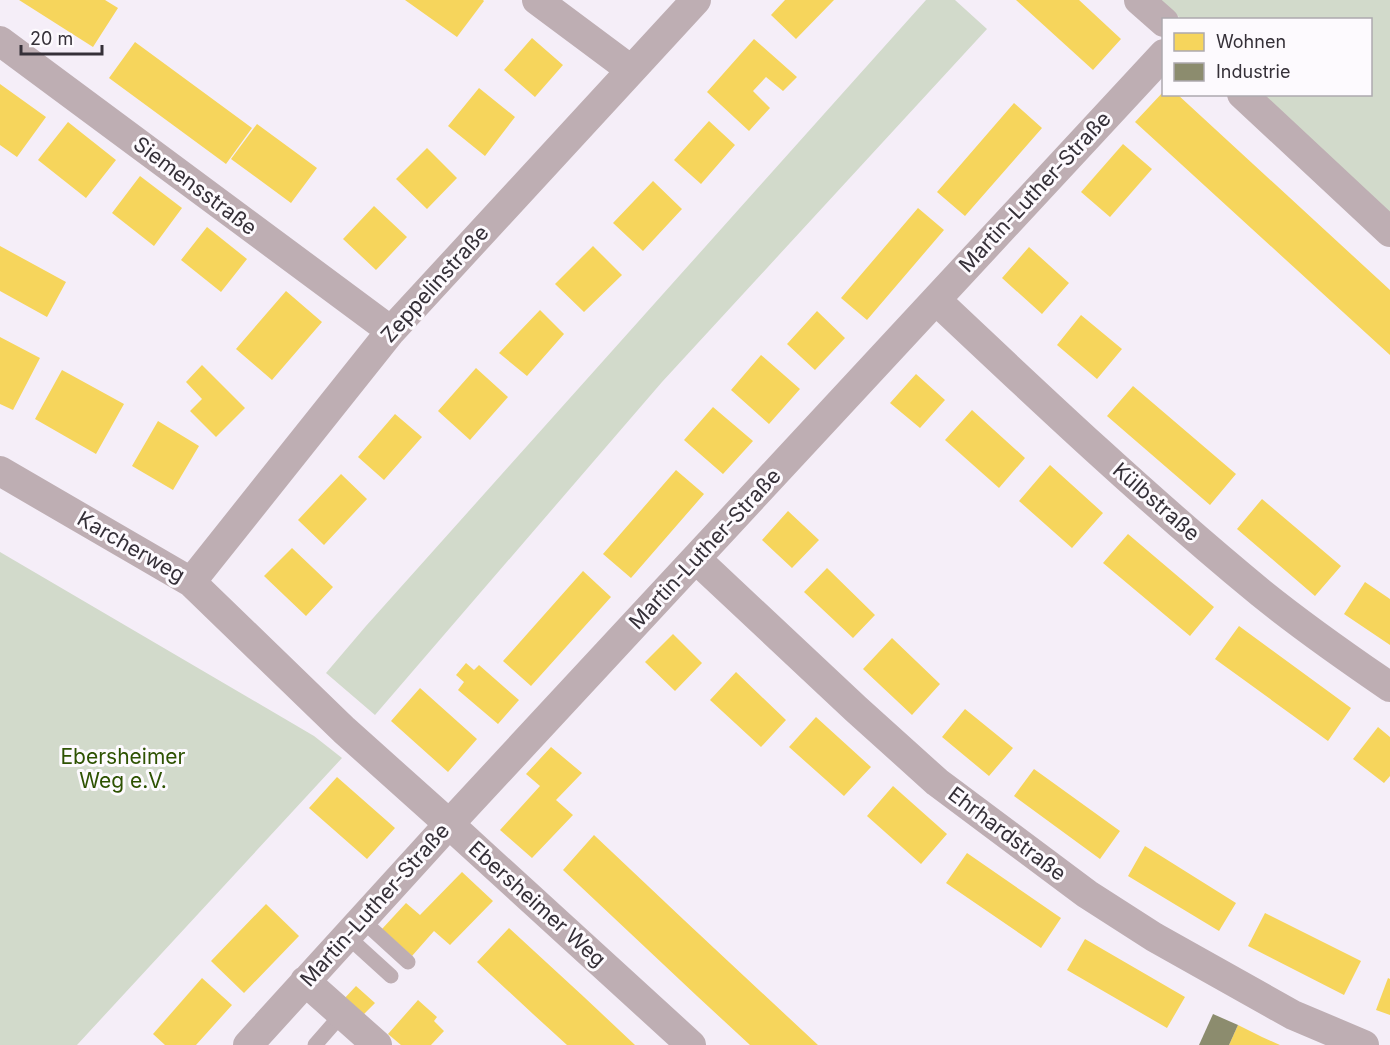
<svg xmlns="http://www.w3.org/2000/svg" width="1390" height="1045" viewBox="0 0 1390 1045" font-family="Inter,sans-serif">
<rect width="100%" height="100%" fill="#f5eef8"/>
<!-- green -->
<path fill="#d2dacb" d="M926,0H955L987,29L662,382L375,715L326,673L366,626Z
M1160,0H1390V213L1262,95L1370,94V20L1181,19Z
M0,552L314,736L342,758L77,1045H0Z"/>
<!-- homes -->
<path fill="#f6d55c" d="M19,0H105L118,8L93,47Z
M405,0H483L484,1L457,37Z
M785,0H834L796,39L771,15Z
M1016,0H1079L1121,39L1093,70Z
M532,38L563,65L535,97L504,70Z
M754,39L797,77L783,91L766,77L753,91L770,108L749,131L707,92Z
M135,42L252,128L226,164L109,78Z
M0,84L46,117L17,157L0,145Z
M479,88L515,117L485,156L448,126Z
M1164,91V94H1177L1390,290V355L1135,122Z
M1014,103L1042,128L965,216L937,192Z
M709,121L735,145L701,184L674,160Z
M68,122L116,160L86,198L38,160Z
M257,124L317,168L291,203L231,159Z
M1123,144L1152,169L1110,217L1081,192Z
M427,148L457,178L427,209L396,179Z
M140,176L182,208L154,246L112,213Z
M653,181L682,209L643,251L613,223Z
M374,206L407,237L376,270L343,239Z
M918,208L944,230L867,320L841,298Z
M207,227L247,259L221,292L181,260Z
M0,246L66,282L47,317L0,291Z
M593,246L622,275L584,312L555,284Z
M1029,247L1069,283L1042,314L1002,278Z
M286,291L322,322L272,380L236,349Z
M540,310L564,334L527,376L499,353Z
M817,311L845,338L815,370L787,344Z
M1081,315L1122,349L1097,379L1057,345Z
M0,337L40,358L13,410L0,404Z
M761,355L800,389L769,424L731,390Z
M202,365L245,408L216,437L190,411L202,399L186,382Z
M476,368L508,397L470,440L438,411Z
M62,370L124,404L96,454L35,419Z
M916,374L945,400L920,428L890,403Z
M1133,386L1236,474L1210,505L1107,416Z
M713,407L753,441L723,474L684,440Z
M972,410L1025,458L999,488L945,440Z
M395,414L422,437L384,480L358,457Z
M158,421L199,446L173,490L132,466Z
M1050,465L1103,513L1072,548L1019,501Z
M676,470L704,494L631,578L603,554Z
M341,474L367,499L324,545L298,520Z
M1262,499L1341,566L1315,596L1237,529Z
M788,511L819,540L792,568L762,540Z
M1128,534L1214,607L1190,636L1103,563Z
M292,548L333,587L306,616L264,576Z
M827,568L875,615L853,638L804,592Z
M583,571L611,597L531,686L503,661Z
M1365,582L1390,599V645L1344,614Z
M1239,626L1351,708L1328,741L1215,659Z
M673,634L702,663L675,691L645,662Z
M892,638L940,684L912,715L863,669Z
M466,663L474,670L479,665L519,700L498,724L458,690L464,682L456,675Z
M736,672L786,720L761,747L710,700Z
M420,688L477,739L448,772L391,721Z
M965,709L1013,748L989,776L942,737Z
M816,717L871,767L844,796L789,747Z
M1378,727L1390,737V776L1384,783L1353,759Z
M551,747L582,773L556,800L573,815L532,858L500,830L540,786L526,774Z
M1034,769L1120,831L1100,859L1014,796Z
M337,777L395,828L367,859L309,808Z
M893,786L947,834L921,864L867,816Z
M594,835L684,920L818,1045H750L697,996L563,870Z
M1145,846L1236,903L1219,931L1128,876Z
M967,853L1061,918L1041,948L946,883Z
M462,872L493,901L450,945L434,931L412,956L382,929L406,903L420,915Z
M266,904L299,936L244,993L211,961Z
M1265,913L1361,961L1344,995L1248,946Z
M509,928L584,997L635,1045H567L533,1014L477,962Z
M1085,939L1185,997L1167,1028L1067,970Z
M202,978L232,1005L196,1045H165L153,1034Z
M1388,978L1390,979V1015L1376,1010Z
M356,986L375,1003L361,1017L343,1000Z
M418,1000L437,1017L434,1021L444,1031L431,1045H401L388,1034Z
M1238,1025L1262,1037L1280,1045H1229Z"/>
<!-- industry -->
<path fill="#8c8c6e" d="M1213,1014L1238,1025L1229,1045H1199Z"/>
<g fill="none" stroke-linecap="round" stroke-linejoin="round">
<!-- service -->
<path stroke="#beaeb3" stroke-width="15" d="M362,920L408,962
M347,936L391,976
M315,1045L342,1014"/>
<!-- minor -->
<path stroke="#beaeb3" stroke-width="30" d="M537,0L631,70
M1139,0L1164,22
M0,41L391,331
M1242,94L1390,232
M936,300C1042,400 1148,500 1261,593C1302,626 1346,657 1390,687
M0,471L191,582L344,730L449,824L691,1045
M696,559L856,709L937,782L1087,894L1154,937L1293,1015L1364,1045
M191,582L391,331L696,0
M305,981L377,1045
M248,1045L439,835L1164,54"/>
</g>
<g text-anchor="middle" stroke-width="6" stroke-linejoin="round" paint-order="stroke">
<!-- street labels -->
<g font-size="21" fill="#353038" stroke="#fdfafe">
<text transform="translate(195 186) rotate(37)" y="7">Siemensstraße</text>
<text transform="translate(1035 192) rotate(-47)" y="7">Martin-Luther-Straße</text>
<text transform="translate(435 284) rotate(-48)" y="7">Zeppelinstraße</text>
<text transform="translate(1156 502) rotate(41)" y="7">Külbstraße</text>
<text transform="translate(131 547) rotate(30)" y="7">Karcherweg</text>
<text transform="translate(705 549) rotate(-47)" y="7">Martin-Luther-Straße</text>
<text transform="translate(1007 834) rotate(37)" y="7">Ehrhardstraße</text>
<text transform="translate(537 904) rotate(42)" y="7">Ebersheimer Weg</text>
<text transform="translate(375 905) rotate(-48)" y="7">Martin-Luther-Straße</text>
</g>
<!-- park labels -->
<g font-size="21" fill="#2e5202" stroke="#fdfafe">
<text x="123" y="764">Ebersheimer<tspan x="123" dy="24">Weg e.V.</tspan></text>
</g>
</g>
<!-- legend -->
<rect x="1162" y="18" width="210" height="78" fill="#fdfafe" stroke="#ada9af" stroke-width="1.5"/>
<rect x="1174" y="33" width="30" height="18" fill="#f6d55c" stroke="#ada9af" stroke-width="1.5"/>
<text x="1216" y="48" font-size="18" fill="#353038">Wohnen</text>
<rect x="1174" y="63" width="30" height="18" fill="#8c8c6e" stroke="#ada9af" stroke-width="1.5"/>
<text x="1216" y="78" font-size="18" fill="#353038">Industrie</text>
<!-- scale -->
<path d="M21 45v9h81v-9" fill="none" stroke="#353038" stroke-width="3"/>
<text x="30" y="45" font-size="18" fill="#353038" stroke="#fdfafe" stroke-width="4.5" paint-order="stroke">20 m</text>
</svg>
